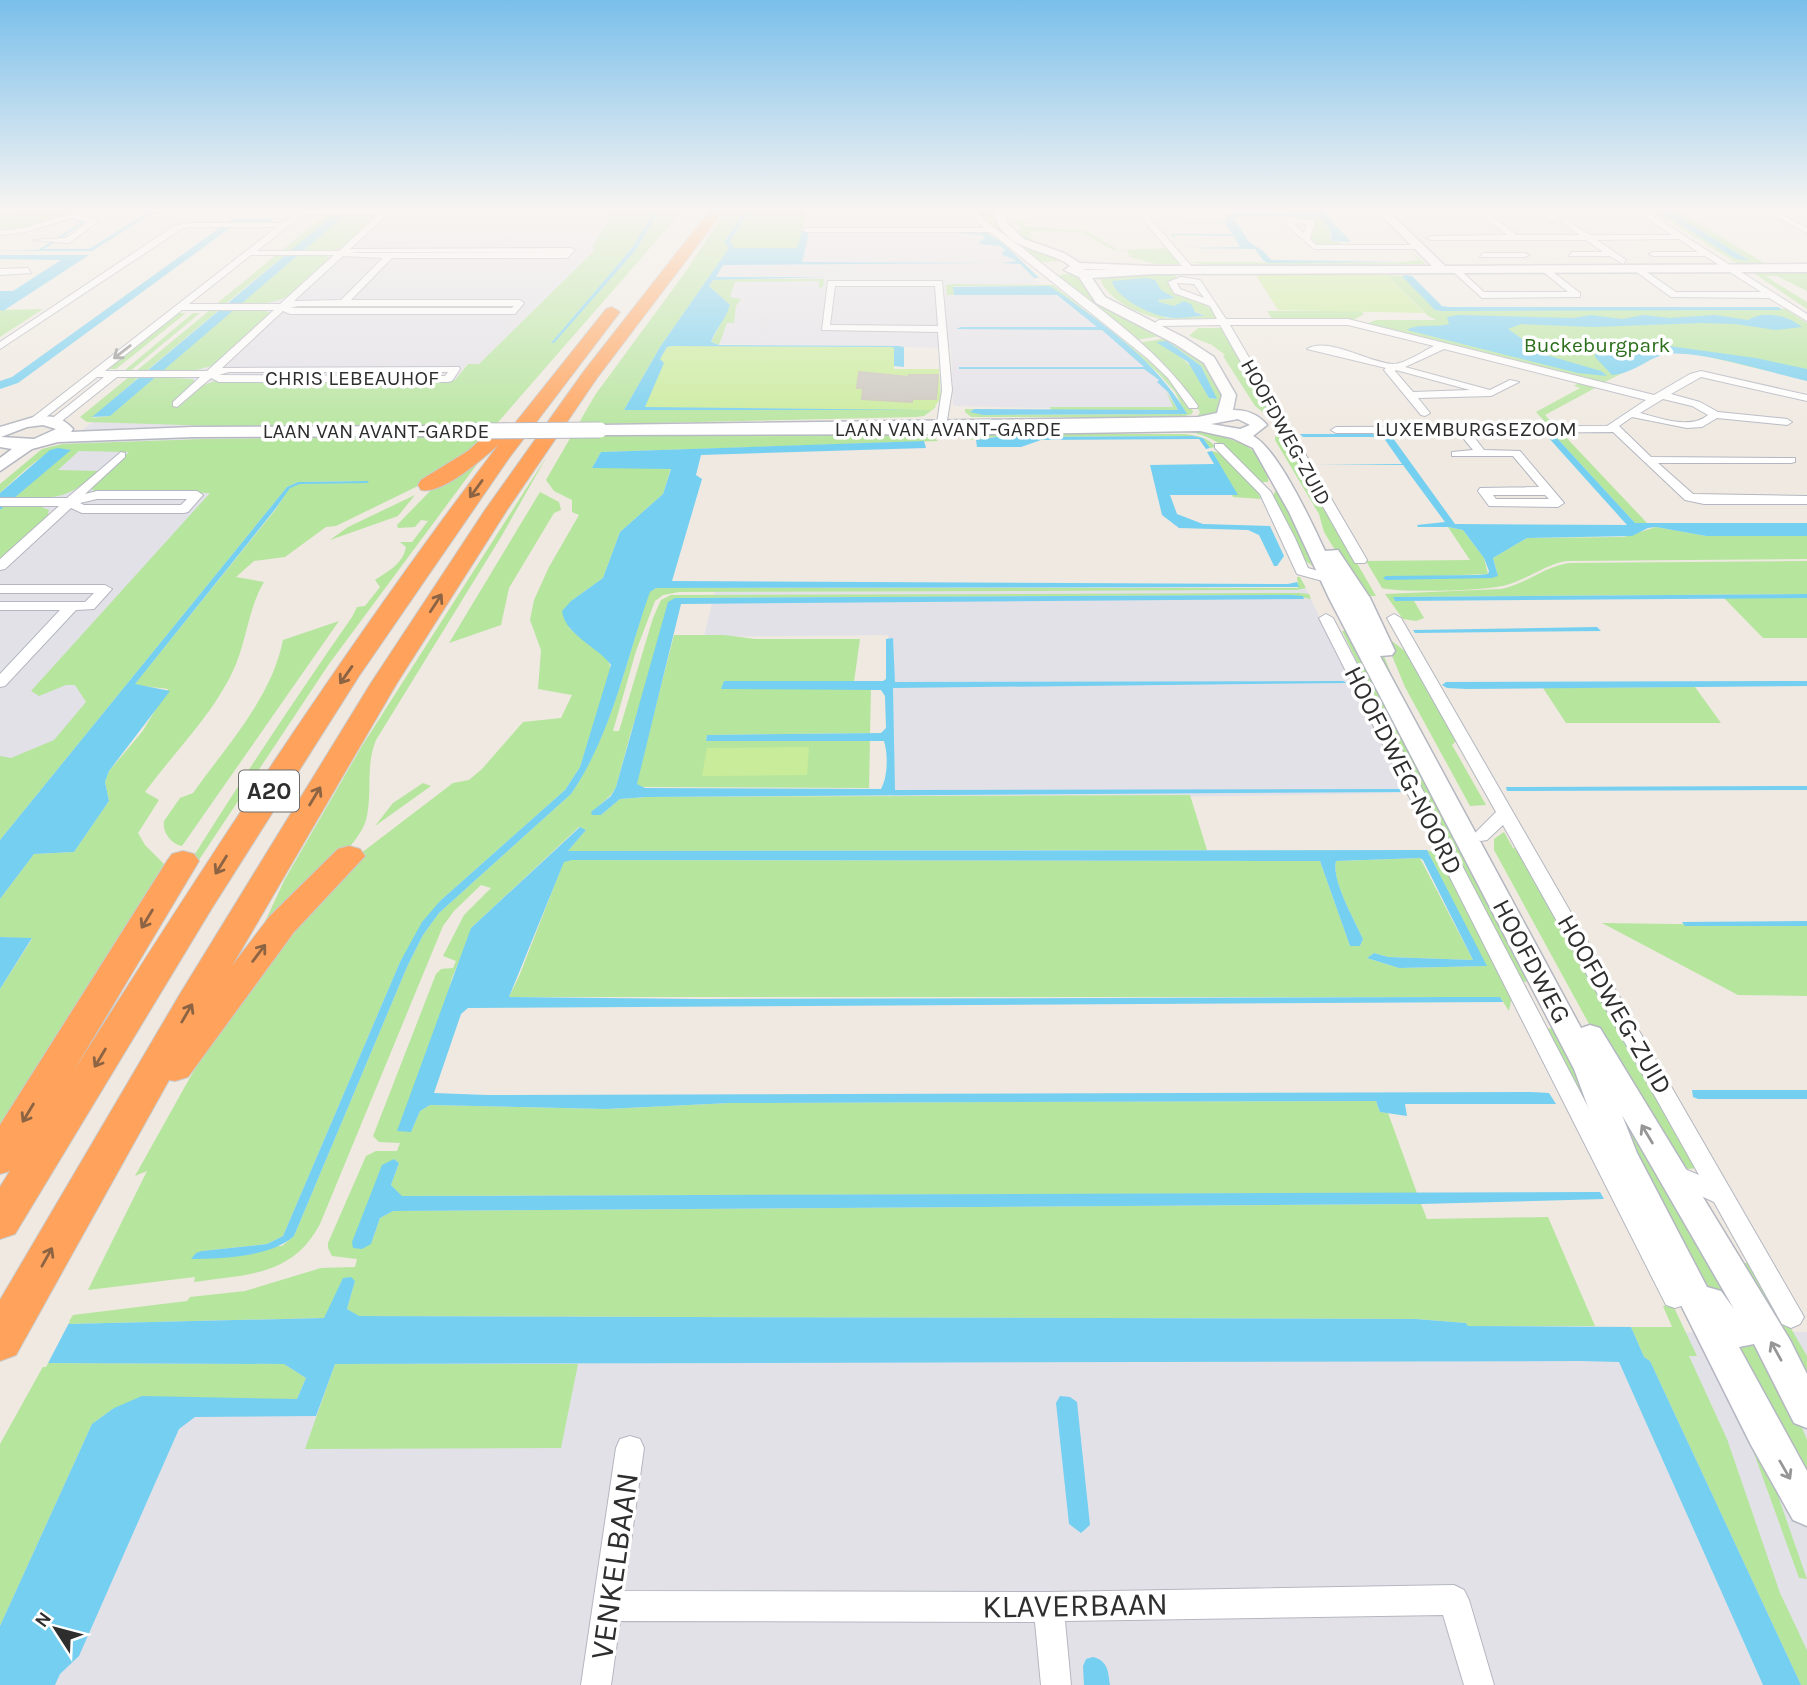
<svg xmlns="http://www.w3.org/2000/svg" width="1807" height="1685" viewBox="0 0 1807 1685" font-family="Karla,sans-serif">
<rect width="100%" height="100%" fill="#efe9e1"/>
<!-- industrial -->
<path fill="#e3e1e8" d="M347,209H611L605,217L610,218L592,248L595,249L479,364H467L415,438L242,469L108,685L44,760L0,766V499Z
M811,209H963L973,225L1041,284L1100,326L1162,381L1183,412L957,406L953,405L951,348L721,344L706,279L725,263H797Z
M717,582L1306,589L1405,793L894,802L888,635L704,637Z
M1807,1332V1685H0V1477L76,1335Z"/>
<!-- green -->
<path fill="#b6e59e" fill-rule="evenodd" d="M32,209L88,210L94,209L26,229L0,233V216Z
M611,209H655L632,248L551,343L635,251L661,209H684L473,451L424,483L336,526L326,527L285,557L254,561L236,577L264,582C249,607 247,637 236,664C216,712 175,751 145,792L159,800L138,833L145,845L167,867L0,1131V989L32,939L0,937V899L34,854L74,852L109,801L105,782L109,771L142,732L168,689L134,685L276,509L290,487L300,484L368,481L298,482L287,487L0,840V756L11,758L54,740L86,702L75,685H66L39,696L31,691L210,493L94,491L92,489L95,484L129,452L79,451L58,470L99,471C67,500 57,498 14,498L70,450C49,443 16,479 0,493V484L42,449L62,444L203,439L461,437L471,425L217,426L87,422L80,417L129,377H139L92,418L110,416L155,377L193,379L195,383L172,405H181L201,386L215,381L455,380L468,364H479L595,250L592,248L610,218H605Z
M727,209H746L724,241L729,248L660,347L624,410L918,408H644L664,363L660,359L672,346L856,347L936,407L924,416L916,417L604,424L596,436L903,434L934,438L938,441L601,452L592,468H671L663,494L620,532L603,578L571,601L569,628L608,660L611,669L580,767L565,790L440,901L400,962L283,1236L267,1244L202,1251L282,1246L294,1236L407,967L423,935L439,913L571,794C611,735 627,659 649,592L656,588H1298L1297,577H1300L1306,588L1296,590L679,592L663,595L655,601L636,651L613,731H619L653,618L661,600L671,595L1299,593L1309,594L1311,599L1292,595L675,598L631,732L616,787L611,795L592,812L601,815L620,799L646,797L1190,795L1207,850L568,851L586,830L579,827L471,928L470,935L452,978L411,1132L420,1111L430,1105L606,1109L730,1103L1376,1101L1380,1112L1388,1113L1417,1193L401,1196L391,1185L399,1163L394,1159L371,1244L380,1218L393,1211L1421,1204L1427,1219L1548,1217L1595,1326H1468L1466,1323L1416,1319L358,1316L347,1309L355,1281L343,1279L325,1318L67,1324L73,1315L187,1301L190,1297L245,1291L321,1268L355,1267L357,1259L332,1256L328,1248V1243L366,1156L376,1151H397L400,1143L379,1142L373,1136L375,1131L436,974L441,969L453,968L456,961L443,956L464,915L491,888L481,885L454,911L443,926L320,1224C292,1277 246,1274 194,1282L195,1277L88,1290L147,1171L135,1176L245,979L356,857L453,783L469,780L482,769L523,722L561,718L572,695L538,689L541,650L530,620L534,600L549,567L579,515L572,512V500L554,491L546,480L595,395L684,274Z
M751,209H806L803,229L841,232V233L802,231L798,248H734L730,242Z
M975,209H993L999,226L1021,244L1064,260L1036,263L983,223Z
M1650,209H1655L1736,259L1750,261L1666,209L1682,213L1764,263L1738,264Z
M329,211L379,214L343,248L329,251L280,252Z
M1288,216L1319,217L1329,228L1330,239L1345,245L1315,246L1310,239L1315,221Z
M1025,220L1033,223H1022L1024,226L1085,231L1119,250L1169,248L1181,264H1155L1130,257L1127,251L1111,249L1082,232L1027,231L1032,235H1028L1030,238H1039L1028,240L1016,232L1021,228L1015,221Z
M1409,250L1426,264L1300,266L1293,264L1294,267L1213,266L1192,262L1394,263L1419,260Z
M276,255H285L224,305H215Z
M298,255H325L331,259C293,293 293,304 239,305Z
M1807,270V291L1777,276H1765L1807,302V309L1752,272Z
M1173,271L1178,279L1168,283C1180,305 1203,293 1218,318C1185,332 1113,313 1100,279ZM1155,280L1160,290L1175,298L1158,300L1159,302L1174,306L1180,304L1205,316L1167,318L1127,299Z
M1066,274L1082,276L1092,295L1166,335L1136,340L1055,276Z
M1387,275L1402,276L1438,311L1785,309L1807,323V380L1696,354L1664,352L1601,384L1366,324L1376,320H1436L1427,315Z
M714,279H824L823,287L819,288V281L735,282L730,297L741,299L736,306L734,323H727L719,345L711,342L730,305L709,286Z
M953,284L1053,285L1164,373L1193,411L1192,414L1182,417H971L965,412V409L1003,410H970L983,415L1186,414L1175,392L1158,373L1107,328L1050,286H956L953,287L954,295H947L946,285Z
M43,309L0,337V310Z
M234,309L263,310L271,313L215,365L189,372H161Z
M210,310H219L145,372H135Z
M1267,311H1361L1364,314L1352,321L1273,320Z
M175,313H186L116,369H104Z
M193,313H200L129,372L125,370Z
M1198,328H1224L1273,420L1255,406L1223,356L1225,355L1212,345L1189,336Z
M1167,338C1197,357 1225,371 1223,411L1197,417L1200,412L1173,373L1138,343ZM1167,341L1201,366L1216,399L1209,398L1192,367L1177,354Z
M1578,383L1595,388L1545,415L1556,427H1536L1534,424H1547L1536,412L1580,388L1574,386Z
M1166,391L1178,410H1051L1050,407H1173Z
M1186,430C1215,434 1271,442 1268,482H1258C1232,456 1223,436 1183,431Z
M1276,431H1279L1286,441L1376,596H1363L1324,532L1319,514L1275,440Z
M1560,431L1647,523H1635L1555,436H1547L1542,432Z
M992,434H1185C1198,436 1207,437 1216,447L1210,448L1203,438L1193,436L995,437L966,440L967,437Z
M489,448L329,664L120,979C192,854 270,735 352,617L357,607L365,606L380,587L375,580C387,572 403,564 406,547L400,542H412L428,521L421,520L415,527L398,528L397,525L436,485Z
M1212,451L1222,454L1263,495H1259L1261,499L1233,497L1232,495H1237Z
M547,456L501,537L376,740C365,766 373,793 366,820C357,852 288,904 262,928L285,879L362,746Z
M1276,489L1306,536L1317,569L1303,559L1273,497Z
M540,492L559,502L561,510L554,513L509,588L501,625L449,643Z
M415,495L398,516L330,540L316,550L348,527Z
M6,505L39,506L49,510L48,514L51,515L0,562V510Z
M1448,527L1463,530L1484,558L1488,574L1384,578H1492L1497,572L1493,558L1527,538L1624,537L1656,527L1706,536H1807V559L1566,561C1544,565 1528,579 1506,585C1486,591 1402,593 1382,588L1366,561L1470,560Z
M1807,561V594L1394,597L1395,601H1414L1424,618L1416,621L1403,619L1385,594L1501,589C1526,584 1545,566 1570,563Z
M1724,598H1807V638H1763Z
M339,621L182,846C171,844 162,832 164,821L180,798L193,793C227,745 271,699 283,640Z
M1342,631H1347L1529,969L1526,982L1521,981L1370,692L1371,690Z
M1362,631L1374,632L1397,688L1602,1069L1746,1310L1720,1309Z
M1383,634L1406,652L1456,741L1452,745L1486,805L1470,806L1405,687Z
M674,635H724L755,639H860L854,682L724,681L722,689H871L870,733L707,735L706,741L870,740L869,788L640,787L636,784Z
M1695,687L1721,723H1566L1543,688Z
M423,783L431,786L375,826L393,803Z
M1504,832L1513,848L1518,849L1697,1168L1688,1169L1679,1161L1606,1055L1494,850V839Z
M1427,850L1441,855L1512,996L1509,1011L1500,997H509L520,974L564,861L572,860L1320,861L1350,946H1360L1363,939C1355,921 1331,880 1336,861L1420,858L1473,960L1388,957L1374,953L1367,958L1399,968L1486,966Z
M1602,923L1807,926V996L1738,995Z
M1554,1028L1768,1467L1807,1579L1799,1578L1751,1445L1545,1029Z
M1744,1263H1753L1807,1356V1393L1786,1338Z
M1670,1299L1697,1356H1689L1727,1439L1780,1593L1807,1650V1685H1801L1650,1361L1644,1357L1631,1327H1672L1663,1306L1668,1305Z
M1723,1335L1742,1346H1758L1778,1367L1807,1440V1483Z
M45,1363L284,1364L306,1378L297,1399H248L114,1408L92,1424L0,1626V1444Z
M335,1364H578L561,1448L305,1449Z"/>
<!-- pitch -->
<path fill="#c9ec9a" d="M1256,275H1387L1424,313L1278,310Z
M672,346L891,347L894,348V369H939L941,398L932,410L644,408L664,363L660,359L667,347Z
M809,747L807,775L702,776L707,748Z"/>
<!-- water -->
<path fill="#75cff0" d="M153,209H156L154,212L211,209L151,214L92,251H0L38,250L80,223L71,220L37,229L72,218L86,222L44,249H89Z
M655,209H661L635,251L554,343H551L632,248Z
M746,209H751L730,241L734,248H797L802,231L838,232L809,233L802,262L997,263L723,265L716,277H824L713,280L709,286L730,305C726,319 716,328 711,342L719,345L899,346L904,347V367L894,366V348L891,347L672,346L667,347L660,359L664,363L645,407L922,410H624L660,347L729,248L724,242Z
M1655,209H1666L1750,261L1736,259Z
M1323,212L1351,242L1332,241L1329,228L1319,217H1233L1249,242L1263,251L1271,260L1407,262L1268,263L1263,260L1255,249L1181,248L1240,247L1234,236L1175,235L1174,238L1171,234H1232L1225,223L1178,222H1227L1225,214Z
M333,215H345L110,416L92,417Z
M232,219H273L270,222H238L18,383L0,389V381L12,377Z
M954,233H987L1004,244L1039,278L945,279L1034,278L1020,264L1002,263L1017,261L1001,254L1005,250L1000,246L979,244V242L985,238L982,235Z
M0,255H89L3,311L0,310V291H13L61,260L0,259Z
M1407,275L1412,276L1442,306L1449,307H1778L1783,310L1441,311L1435,310L1402,276Z
M1146,278L1155,280L1161,290L1175,298L1158,300L1159,302L1174,306L1184,301L1191,304L1195,312L1205,316C1192,316 1179,320 1166,317C1149,314 1116,298 1112,281Z
M1050,286C1100,321 1156,360 1187,414L983,415L970,412L974,409L1178,410L1168,392L1157,382L1159,380L1144,369H959V367H1144L1102,330L956,329L961,327H1097L1057,295H954L953,287Z
M1458,315L1573,318L1591,315L1622,319L1644,315L1670,318L1715,315L1748,320C1763,310 1788,315 1802,327L1776,330L1735,324L1702,323L1593,327L1521,324L1508,329L1543,354L1601,371L1607,376L1578,373L1407,330C1416,323 1436,328 1449,324L1447,317Z
M1167,341L1201,366L1217,399L1209,398L1188,362L1156,342Z
M1640,342L1756,358L1807,369V381C1772,373 1700,350 1667,354C1648,357 1636,373 1612,375L1595,357L1596,350L1601,347Z
M1300,434H1390L1455,524L1627,525L1547,436H1555L1635,523H1807V536H1706L1656,527L1648,528L1632,536L1527,538L1493,558L1498,576L1492,578L1386,580L1383,578L1386,576L1478,575L1488,574L1489,571L1484,558L1463,530L1448,527H1418L1417,525L1445,522L1403,465L1317,464H1402L1383,437H1303Z
M1193,436L1203,438L1210,448L1206,449L1199,439L1041,440L1021,447H977L976,440L996,437Z
M924,441L926,448L701,455L696,475L702,479L672,581L1288,584L1297,582L1299,587L656,588L650,592C626,659 612,735 571,794L439,913L423,935L407,967L294,1236C271,1257 221,1259 191,1259L196,1253L202,1251L267,1244L283,1236L400,962L422,922L440,901L565,790L580,767L611,665C597,646 565,635 562,611L571,601L603,578L620,532L663,494L671,469L592,468L601,452Z
M58,448L71,450L0,510V493L50,450Z
M1212,451L1238,495H1170L1177,514L1203,524L1270,526L1284,556L1277,566H1274L1259,535L1248,530L1179,528L1162,515L1150,465L1214,464L1207,452Z
M369,481L367,483L300,484L290,488L276,508L135,684L170,691L109,771L105,782L109,801L74,852L34,854L0,899V840L287,487L298,482Z
M1807,594V598L1395,601L1393,597Z
M1292,595L1303,596L1304,599L681,604L637,784L645,788L881,789C888,777 888,753 884,741H706L707,735L881,733L886,728L885,696L881,690L721,689L724,681H883L886,679V639L893,638L895,682L1343,681L1347,683L893,688L895,790L1400,789L1401,792L646,797L620,799L601,815H592L591,812L611,796L616,787L668,602L675,598Z
M1597,627L1601,631L1415,633L1413,630Z
M1807,681V686L1467,689L1447,688L1442,685L1446,682Z
M1807,786V790L1507,791L1506,787Z
M580,827L586,830L568,851L1427,850L1487,966L1399,968L1367,958L1374,953L1388,957L1473,960L1423,860L1420,858L1336,861C1331,880 1355,921 1363,939L1360,946H1350L1320,861L572,860L564,862L509,997L701,999L1462,997H1500L1503,1002L468,1008L461,1014L434,1093L487,1095L1531,1092L1549,1093L1556,1104H1405L1407,1116L1380,1112L1376,1101L730,1103L606,1109L430,1105L420,1111L411,1132L397,1131L471,928Z
M1807,921V926H1685L1682,922Z
M0,937L32,938L0,989Z
M1692,1090H1807V1099H1698L1693,1097Z
M394,1159L399,1163L391,1185L402,1196L1600,1192L1604,1199L1421,1204L393,1211L380,1218L371,1244L362,1249L353,1248L352,1242L382,1165Z
M351,1277L355,1281L347,1309L359,1316L1416,1319L1466,1323L1468,1326L1631,1327L1644,1357L1650,1361L1801,1685H1763L1619,1362L1580,1361L335,1364L316,1416L195,1417L179,1429L79,1656L60,1674L55,1685H0V1626L92,1424L114,1408L142,1396L297,1399L306,1378L284,1364L45,1363L67,1324L324,1318L343,1278Z
M1060,1396L1070,1397L1077,1402L1090,1525L1081,1533L1069,1524L1056,1403Z
M1093,1657C1108,1661 1108,1671 1110,1685H1084L1083,1666L1086,1659Z"/>
<!-- pier -->
<path fill="#efe9e1" d="M0,1321H70L46,1367L0,1366Z"/>
<!-- building -->
<path fill="#cbc7bf" stroke="#cbc5ba" stroke-width="2" d="M859,372L909,377V375H938L936,399H912V402L862,399L863,388H857Z"/>
<g fill="none" stroke-linecap="round" stroke-linejoin="round">
<!-- street casing -->
<g stroke="#b4b7c1" stroke-width="2">
<path id="street" d="M88,209H100L81,216L99,221L69,243L33,240L66,238L89,222L72,218L25,232L0,235V231L24,228Z
M609,209L605,211L389,213L350,249L571,248L575,250L567,258H392L351,300H520L524,303L515,314H290L283,311L222,368L459,367L460,369L452,381L448,382H219L211,378L177,407L173,406V402L200,377H117L58,424H50V420L104,377H97L36,425H28V421L277,227H188L180,230L0,349V342L174,226L188,223H283L301,210ZM380,213L339,251H257L303,214ZM357,252H565L351,253ZM251,255H334L280,304H189ZM343,256L383,258L341,300L294,301ZM298,306H514L512,308H290ZM182,310H274L207,371H105ZM229,372H448L445,376L219,375Z
M966,209H974C987,226 1007,235 1024,249C1084,299 1153,341 1198,406L1197,408H1189L1168,378L1147,358L990,232H806L802,230L806,228H984Z
M1134,209H1142L1193,268V272H1187Z
M1474,209H1483L1517,235H1580L1562,223L1565,219L1590,235H1672L1633,209H1642L1807,314V321L1769,298L1671,297L1631,268L1638,266L1676,292H1761L1705,256H1653L1649,254L1653,252H1698L1679,239L1597,240L1626,260L1623,264L1610,256H1569L1572,252H1603L1586,240H1431L1427,238L1431,236L1507,235Z
M1537,209H1546L1559,219L1552,221Z
M1761,209H1771L1807,228V233Z
M1287,218L1315,220L1310,239L1316,245H1419L1423,247L1419,249H1314L1286,225ZM1293,223L1307,224L1304,233Z
M1483,253H1525L1529,255L1525,257H1480Z
M1544,265L1580,293V297L1482,298L1449,268L1456,266L1484,292H1568L1541,270Z
M28,268L31,273L0,275V269Z
M1181,277L1200,280L1226,319H1348L1654,395L1690,374L1701,371L1807,395V401L1701,377L1671,394L1700,402L1718,412L1787,419L1792,422L1787,425L1717,418L1702,427L1687,428L1632,417L1619,426L1651,457L1795,458V462L1791,463H1658L1693,494L1807,496V504H1704L1685,500L1613,432L1471,433L1484,450L1520,451L1564,503L1558,507L1489,506L1478,491L1480,488L1539,487L1513,456H1452V452L1473,450L1459,433H1336L1331,430L1336,427L1607,426L1646,400L1444,349L1405,367L1490,390L1510,380L1519,382L1491,396L1418,398L1430,413L1425,416L1421,415L1384,370L1386,368L1307,349C1328,336 1369,363 1393,364C1405,364 1423,351 1434,346L1348,325H1230L1367,560L1365,563H1355L1220,325L1161,326L1154,330L1149,327L1159,320L1217,319L1210,306L1174,293L1168,282ZM1177,283L1194,284L1204,298L1180,289ZM1395,371L1396,370L1470,390L1413,392ZM1663,399L1692,406L1708,415C1690,430 1660,418 1640,413ZM1493,495H1545L1549,499H1496Z
M828,281H942L952,390L945,432L936,430L942,390L938,332L822,330ZM835,286H935L938,326L830,325Z
M1215,444H1223L1271,492L1295,538L1308,568L1335,576V582L1330,583L1297,574L1260,494L1215,448Z
M121,452L125,453V457L85,494L97,491H197L203,495L188,512L184,513H82L71,508L5,569L0,570V559L59,506H0V498H67ZM97,499H187L181,505H84L80,503Z
M0,585H105L112,589L94,609L76,610L5,686L0,687V674L60,610H0V602H85L94,593H0Z
M1326,614L1333,618L1684,1291L1687,1298L1684,1305L1675,1308L1666,1305L1319,618Z
M1394,614L1401,618L1800,1310L1804,1317L1800,1324L1791,1328L1782,1324L1714,1202L1665,1179L1662,1173L1665,1167L1673,1164L1699,1175L1503,825L1487,840L1481,841L1472,836L1496,812L1387,618Z
M630,1436L640,1439L644,1448L624,1591L1049,1592L1454,1585L1464,1590L1469,1600L1494,1685H1464L1443,1615L1065,1621L1071,1685H1041L1035,1622L620,1621L611,1685H581L616,1448L620,1439Z"/>
</g>
<!-- secondary casing -->
<g stroke="#b4b7c1" stroke-width="3">
<path id="secondary" d="M992,209H1002L1007,223L1024,239L1064,253L1080,263L1154,266H1432L1375,209H1386L1445,266L1807,264V272L1154,274L1092,278L1105,297L1185,338L1214,357L1236,395L1233,410C1247,410 1258,414 1267,425L1253,436C1278,449 1312,523 1325,551L1338,550L1370,598L1395,651L1392,655L1380,656L1581,1028L1590,1025L1600,1028L1790,1340L1807,1374V1428L1794,1423L1754,1344L1739,1347L1807,1471V1526L1793,1520L1751,1445L1605,1153L1574,1069L1329,598L1289,512L1253,448L1232,438L1200,431L1010,434L600,435L592,430L600,425L1198,417L1217,413L1222,395L1204,363L1175,344L1096,303L1079,277L1064,270L1070,266L1065,262C1033,246 1004,250 992,209ZM1087,269L1112,270H1082ZM1238,419L1250,425L1240,429L1211,424ZM1622,1115L1734,1309L1721,1291L1707,1287L1637,1153Z
M34,417C49,415 62,416 73,429L71,432L193,427L466,426L474,431L466,436L193,437L58,442L32,449L0,471V458L12,449L0,447V427ZM43,425L56,429L34,439L1,437L27,427Z"/>
</g>
<!-- highway casing -->
<g stroke="#c9c9c9" stroke-width="2">
<path id="highway" d="M711,209H725L597,378L507,510L397,683L232,966L270,916L338,849L349,846L360,849L365,856L294,932L188,1077L175,1081L169,1080L16,1355L0,1361V1300L180,994L371,683L485,510L584,371Z
M612,307L620,312L509,458L359,676L212,908L15,1234L0,1239V1187L10,1171L0,1174V1125L167,861L172,854L183,851L194,854L199,861L73,1072C209,858 346,645 499,444C484,458 442,495 421,490L418,485L421,480L468,451L497,425L504,423L512,427L606,309Z"/>
</g>
<!-- street -->
<use href="#street" fill="#fff" fill-rule="evenodd"/>
<!-- secondary -->
<use href="#secondary" fill="#fff" fill-rule="evenodd"/>
<!-- highway -->
<use href="#highway" fill="#ffa35c" fill-rule="evenodd"/>
<!-- secondary-bridge casing -->
<g stroke="#b4b7c1" stroke-width="17" stroke-linecap="butt">
<path id="secondary-bridge" d="M466,431L600,430"/>
</g>
<!-- secondary-bridge -->
<use href="#secondary-bridge" stroke="#fff" stroke-width="15"/>
</g>
<!-- one-way arrows -->
<defs><path id="oneway-shaft" d="M-6 0H5M1.5-3L5.5 0L1.5 3" fill="none" stroke-width="1.6" stroke-linecap="round" stroke-linejoin="round" transform="scale(1.75)"/></defs>
<g stroke="#969696">
<use href="#oneway-shaft" transform="translate(122 352) rotate(142)"/>
<use href="#oneway-shaft" transform="translate(1647 1134) rotate(-121)"/>
<use href="#oneway-shaft" transform="translate(1776 1351) rotate(-119)"/>
<use href="#oneway-shaft" transform="translate(1785 1470) rotate(60)"/>
</g>
<g stroke="#8c6343">
<use href="#oneway-shaft" transform="translate(476 489) rotate(126)"/>
<use href="#oneway-shaft" transform="translate(436 603) rotate(-57)"/>
<use href="#oneway-shaft" transform="translate(346 675) rotate(125)"/>
<use href="#oneway-shaft" transform="translate(315 796) rotate(-59)"/>
<use href="#oneway-shaft" transform="translate(221 865) rotate(122)"/>
<use href="#oneway-shaft" transform="translate(147 919) rotate(121)"/>
<use href="#oneway-shaft" transform="translate(259 953) rotate(-53)"/>
<use href="#oneway-shaft" transform="translate(187 1013) rotate(-60)"/>
<use href="#oneway-shaft" transform="translate(100 1058) rotate(121)"/>
<use href="#oneway-shaft" transform="translate(28 1113) rotate(121)"/>
<use href="#oneway-shaft" transform="translate(47 1257) rotate(-61)"/>
</g>
<!-- sky -->
<linearGradient id="sky" x2="0" y2="1"><stop stop-color="#7abfeb"/><stop offset="0.47" stop-color="#f8f5f2"/><stop offset="1" stop-color="#f8f5f2" stop-opacity="0"/></linearGradient>
<rect width="1807" height="445" fill="url(#sky)"/>
<g text-anchor="middle" stroke-width="7" stroke-linejoin="round" paint-order="stroke">
<!-- far-park labels -->
<g font-size="21" fill="#2c6e1b" stroke="#fff">
<text x="1597" y="352">Buckeburgpark</text>
</g>
<!-- far-street labels -->
<g font-size="21" fill="#2e2e2e" stroke="#fff">
<text x="352" y="385">CHRIS LEBEAUHOF</text>
<text x="948" y="436">LAAN VAN AVANT-GARDE</text>
<text x="1476" y="436">LUXEMBURGSEZOOM</text>
<text x="376" y="438">LAAN VAN AVANT-GARDE</text>
<text transform="translate(1286 432) rotate(61)" y="7">HOOFDWEG-ZUID</text>
</g>
<!-- shield labels -->
<rect fill="#fff" stroke="#6d6d6d" stroke-width="2" x="239" y="770.5" width="60" height="41" rx="5"/>
<g font-size="24" font-weight="bold" fill="#2e2e2e">
<text x="269" y="799">A20</text>
</g>
<!-- street labels -->
<g font-size="26" fill="#2e2e2e" stroke="#fff">
<text transform="translate(1404 770) rotate(63)" y="9">HOOFDWEG-NOORD</text>
<text transform="translate(1532 961) rotate(62)" y="9">HOOFDWEG</text>
<text transform="translate(1615 1004) rotate(60)" y="9">HOOFDWEG-ZUID</text>
</g>
<!-- near-street labels -->
<g font-size="32" fill="#2e2e2e" stroke="#fff">
<text transform="translate(614 1566) rotate(-82)" y="11">VENKELBAAN</text>
<text transform="translate(1075 1605) rotate(-1)" y="11">KLAVERBAAN</text>
</g>
</g>
<!-- north arrow -->
<g transform="translate(56 1629) rotate(306)" stroke="#ffffff" stroke-width="5" paint-order="stroke">
<path d="M0-5L12 26L0 18L-12 26Z" fill="#2e2e2e"/>
<text y="-10" font-size="19" font-weight="bold" text-anchor="middle" fill="#2e2e2e">N</text>
</g>
</svg>
